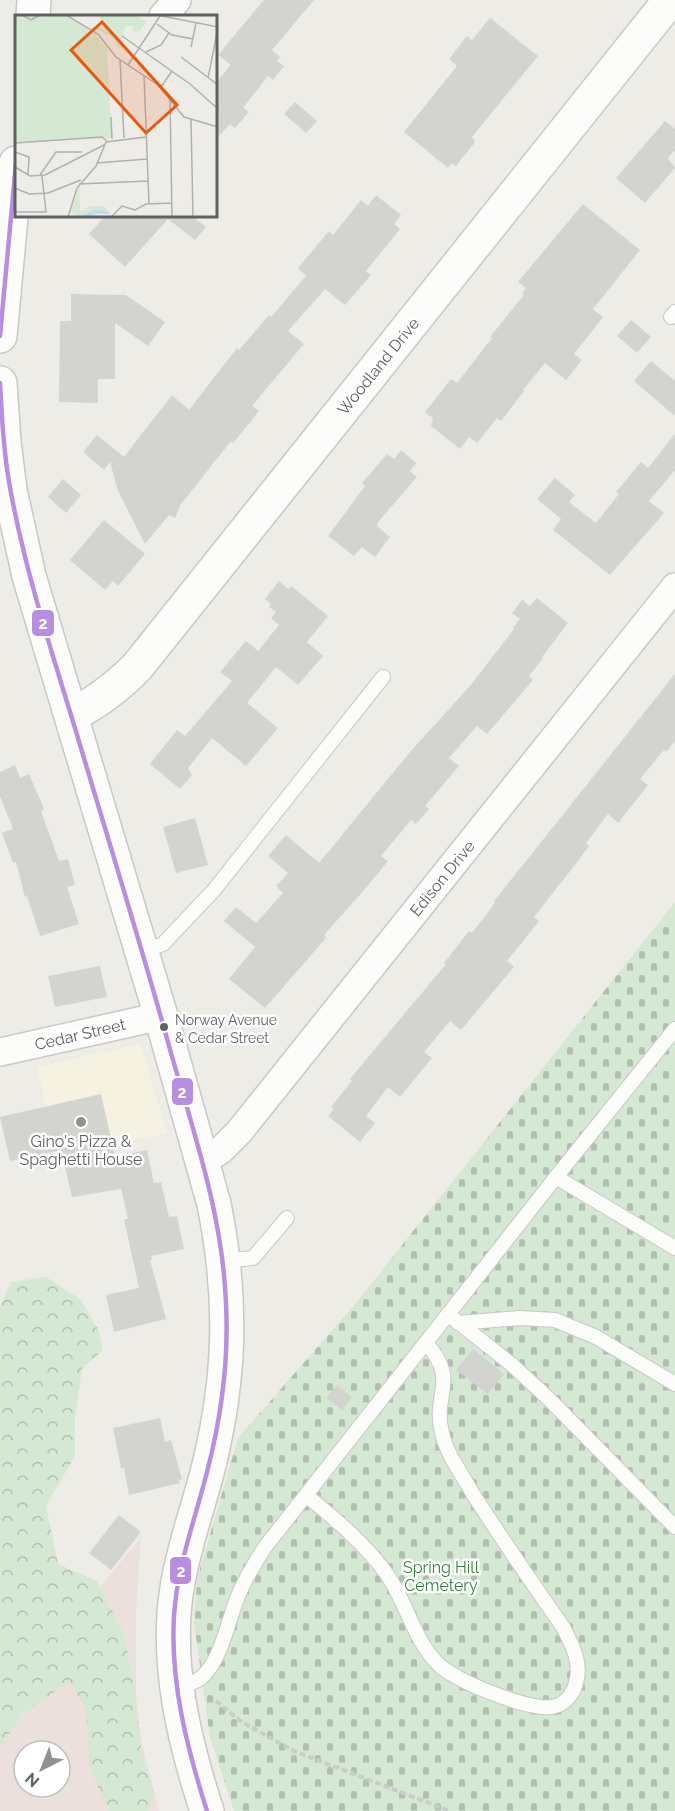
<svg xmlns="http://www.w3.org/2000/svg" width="675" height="1811" viewBox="0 0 675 1811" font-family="Raleway,sans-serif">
<defs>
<pattern id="forest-crowns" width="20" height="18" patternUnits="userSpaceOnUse" patternTransform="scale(1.5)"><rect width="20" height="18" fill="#d5e8d3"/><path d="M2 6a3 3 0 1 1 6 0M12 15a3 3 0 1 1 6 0" fill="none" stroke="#b0bfaf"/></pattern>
<pattern id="cemetery-stones" width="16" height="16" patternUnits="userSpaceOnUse" patternTransform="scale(1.5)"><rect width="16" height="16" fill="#d5e8d3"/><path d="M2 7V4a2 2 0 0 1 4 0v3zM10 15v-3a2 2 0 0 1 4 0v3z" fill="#b0bfaf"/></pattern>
</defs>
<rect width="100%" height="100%" fill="#edece7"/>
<!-- commercial -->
<path fill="#f6f2e1" d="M140,1044L167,1133L57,1156L37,1067Z"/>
<!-- medical -->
<path fill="#ece0dc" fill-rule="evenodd" d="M141,1537L136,1611V1696L142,1744L159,1811H0V1710ZM24,1751H60V1787H24Z"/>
<!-- forest -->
<path fill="url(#forest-crowns)" d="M46,1277L81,1300L99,1331L103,1350L82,1368L75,1418V1456L46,1506L58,1564L97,1581L124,1633L135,1693L141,1750L154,1795L148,1811H109L90,1770L86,1709L69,1681L22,1715L0,1747V1306L11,1282Z"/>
<!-- cemetery -->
<path fill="url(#cemetery-stones)" d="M675,902V1811H234L210,1737L194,1623L197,1579L238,1438L356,1303Z"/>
<!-- building -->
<path fill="#d3d3d0" d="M264,0H314L272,50L280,57L277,61L284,66L273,80L268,76L243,108L249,112L235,128L230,124L216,139V82L231,65L218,55Z
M490,18L538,56L472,137L475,142L456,166L452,163L448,168L404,132L457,66L449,59L467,36L472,40Z
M295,102L317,121L306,133L284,114Z
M665,121L675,129V150L668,158L675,168L645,203L616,178Z
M376,195L401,215L394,224L400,229L366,271L371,275L345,305L325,289L288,331L304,344L252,406L259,411L233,443L231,441L181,504L175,518L169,515L145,544L118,491L110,462L104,470L83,452L97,435L124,457L172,395L189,410L237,348L239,350L269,315L271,317L306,276L298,268L329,231L333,235L361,200L368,206Z
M583,204L640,250L593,309L603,317L574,354L582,360L566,380L545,363L523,390L524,391L501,421L497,418L477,443L469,437L460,449L431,426L433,418L425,412L451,379L457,383L492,338L490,337L524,295L522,294L526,288L518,282Z
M105,216H192L206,227L195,240L168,219L125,267L89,234Z
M71,294L126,295L165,322L148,346L115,323V379H98V403L59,402L60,321H71Z
M631,320L651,337L637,353L617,336Z
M651,361L675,381V416L634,381Z
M675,434V470L649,501L664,513L610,575L553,530L561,519L537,499L555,478L575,495L569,502L596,523L619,494L616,492L641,462L648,468Z
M401,450L416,463L410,471L417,477L378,522L377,526L390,537L375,557L362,547L354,556L328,536L365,486L362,483L387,454L394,459Z
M63,479L81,495L66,513L48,497Z
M104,520L145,554L118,586L113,581L105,590L70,560Z
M279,581L288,589L291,586L328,616L307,642L323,656L298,685L276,667L247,703L278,728L246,766L212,738L188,768L192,775L180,789L150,764L177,730L185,736L232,681L220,672L246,641L258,651L279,625L271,618L276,612L269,607L271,604L265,599Z
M537,598L568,623L542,657L543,658L529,676L533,680L487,734L477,726L449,758L459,766L425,806L429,809L416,824L411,820L381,856L388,861L365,889L324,935L326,938L265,1008L229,979L255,947L224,921L236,907L256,923L283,893L276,886L288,873L268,856L286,835L319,863L410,752L470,686L514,629L513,628L520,619L512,613L522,600L530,606Z
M675,674V741L666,752L664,750L640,779L648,785L618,823L608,814L586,843L589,846L578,861L534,917L539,921L507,961L514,967L461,1030L450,1021L424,1052L432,1058L400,1097L388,1087L366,1116L375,1123L360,1142L328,1116L334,1109L331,1107L352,1081L350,1079L446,964L444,963L469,931L472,933L495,903L494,901Z
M15,765L20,778L29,774L44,809L41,811L59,861L68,859L75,885L67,887L79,924L40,936L27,896L25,897L16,862L13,863L2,833L13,829L0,796V772Z
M195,818L208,865L176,873L163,827Z
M100,966L107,997L55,1007L48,976Z
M101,1094L115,1157L147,1150L154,1183L161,1182L169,1217L177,1216L184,1249L151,1256L152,1260H150L166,1319L114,1332L106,1295L139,1288L124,1219H128L121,1189L72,1197L61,1150L10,1161L0,1117Z
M473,1349L504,1374L488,1394L456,1370Z
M337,1385L352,1397L342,1410L326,1398Z
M160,1418L165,1442L171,1440L182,1479L179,1480L180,1483L129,1495L124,1468H121L113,1428Z
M119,1515L141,1532L111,1570L89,1553Z"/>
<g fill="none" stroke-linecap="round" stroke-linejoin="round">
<!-- service casing -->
<g stroke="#c8c8c8" stroke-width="16">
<path id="service" d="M671,317L675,312
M141,952L163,944L214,890L383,677
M556,1177L675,1248
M223,1261L253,1258L287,1218
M449,1315L511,1364L549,1399L675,1527
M458,1323L520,1318L555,1320L596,1337L675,1384
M307,1496C335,1519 367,1545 388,1576C407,1604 414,1640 438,1664C455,1681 527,1710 552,1707C565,1705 573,1694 576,1683C582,1662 572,1645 563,1627C532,1583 502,1539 473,1494C462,1474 447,1455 442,1433C432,1394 460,1381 426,1343
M178,1688C186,1685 196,1683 203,1676C222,1658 228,1620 238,1596C245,1578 255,1563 265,1547L556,1177L675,1029"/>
</g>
<!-- minor casing -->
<g stroke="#c8c8c8" stroke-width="30">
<path id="minor" d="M163,16L177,0
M0,1052L161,1016
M202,1162L221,1150L239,1132L675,587"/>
</g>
<!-- tertiary casing -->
<g stroke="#c8c8c8" stroke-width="36">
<path id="tertiary" d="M71,715C97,703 117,687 137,667L670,0"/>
</g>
<!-- secondary casing -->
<g stroke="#c8c8c8" stroke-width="36">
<path id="secondary" d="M33,16L34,0
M0,336L16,163
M0,383L4,442L10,490L29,576L161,1016L214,1204C233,1299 231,1379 207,1473C197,1511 183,1549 177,1588C165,1662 184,1741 207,1811"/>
</g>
<!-- path -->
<path stroke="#c9cdca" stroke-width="4" stroke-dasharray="6 3" stroke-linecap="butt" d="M216,1701L242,1722L294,1751L450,1811"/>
<!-- service -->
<use href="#service" stroke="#fcfcfb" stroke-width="14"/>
<!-- minor -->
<use href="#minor" stroke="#fcfcfb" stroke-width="27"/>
<!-- tertiary -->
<use href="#tertiary" stroke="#fcfcfb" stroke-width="33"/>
<!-- secondary -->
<use href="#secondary" stroke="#fcfcfb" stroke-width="33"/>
<!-- bus-1 casing -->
<g stroke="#fff" stroke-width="9">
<path id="bus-1" d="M0,336L16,163
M0,383C2,420 4,457 11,493C26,573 51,650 75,728C107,836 141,944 171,1053C195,1136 223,1218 226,1304C229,1361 221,1418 207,1472C195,1520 177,1566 174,1616C170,1682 187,1748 207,1811"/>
</g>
<!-- bus-1 -->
<use href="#bus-1" stroke="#b78ee0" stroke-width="4.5"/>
</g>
<!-- markers -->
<circle fill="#5d6065" stroke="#fff" stroke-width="2" cx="164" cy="1027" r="5"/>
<circle fill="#8f9192" stroke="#fff" stroke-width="2" cx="81" cy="1122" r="6"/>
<g text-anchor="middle" stroke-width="5" stroke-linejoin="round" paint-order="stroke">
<!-- bus labels -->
<g font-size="14" fill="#5d6065" stroke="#fff" text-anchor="start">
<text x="175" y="1025">Norway Avenue<tspan x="175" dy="18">&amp; Cedar Street</tspan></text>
</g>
<!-- street labels -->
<g font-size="16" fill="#5d6065" stroke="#fff">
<text transform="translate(378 366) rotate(-51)" y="6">Woodland Drive</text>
<text transform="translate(442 878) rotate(-51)" y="6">Edison Drive</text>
<text transform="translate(80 1034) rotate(-13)" y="6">Cedar Street</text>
</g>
<!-- poi labels -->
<g font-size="16" fill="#5d6065" stroke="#fff">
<text x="81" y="1147">Gino's Pizza &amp;<tspan x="81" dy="18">Spaghetti House</tspan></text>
</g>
<!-- park labels -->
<g font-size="16" fill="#37823d" stroke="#fff">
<text x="441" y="1573">Spring Hill<tspan x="441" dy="18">Cemetery</tspan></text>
</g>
</g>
<!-- overview -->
<g transform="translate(15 15)">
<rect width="202" height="202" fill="#edece7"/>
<path d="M84,0H120L131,7L125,16L119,17L117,10L110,12L106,26L108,32L105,34L98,23L81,14V11L89,15ZM64,171L65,197L76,191H89L93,197L71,202L56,198Z" fill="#d5e8d3"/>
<path d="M0,0L8,3L48,0L81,19L92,34L97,123L0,127Z" fill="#d5e8d3"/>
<path fill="none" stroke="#bddcf6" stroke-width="3" d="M68,202L81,196L94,198"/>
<path fill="none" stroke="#afb0af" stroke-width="1.5" d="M7,0L16,5L25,0M51,0L83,19L101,42L143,70L169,102L203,112M142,0L203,12M142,9L157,20L178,24M107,21L175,69L203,94M176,32L181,8M131,37L146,30L154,18M166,42L203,70M105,45L109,123M113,50L145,1M129,60L134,189M193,63L203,13M146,72L157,56M155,83L157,202M96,102L97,124M176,105L178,202M0,128L87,122L92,126M0,137L14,142L13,160M82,148L132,144M0,152L15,161L30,160L89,130M25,160L41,137H67M64,169L133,166M0,173L14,179L33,178L66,165M0,197H31L27,161M97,201L107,191L120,195L131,189L157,188M53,202L62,173L81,151L91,127L131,122M73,202H99"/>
<path fill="#e8590c" fill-opacity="0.15" stroke="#e8590c" stroke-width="3" d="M87,7L162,90L131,118L56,35Z"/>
<rect width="202" height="202" fill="none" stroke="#5d6065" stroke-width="3"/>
</g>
<g stroke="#fff" stroke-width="2">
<rect x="31" y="609" width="24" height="28" rx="6" fill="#b78ee0"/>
<rect x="171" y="1077" width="23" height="29" rx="6" fill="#b78ee0"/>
<rect x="169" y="1556" width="23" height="29" rx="6" fill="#b78ee0"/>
</g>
<g font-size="16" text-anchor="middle" font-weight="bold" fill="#fff">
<text x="43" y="629">2</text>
<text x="182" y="1098">2</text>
<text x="181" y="1577">2</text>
</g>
<!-- north arrow -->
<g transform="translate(42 1769) rotate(222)"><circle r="28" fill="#ffffff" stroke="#bebfc1" stroke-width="1.5"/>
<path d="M0-4.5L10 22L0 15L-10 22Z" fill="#8f9192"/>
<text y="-9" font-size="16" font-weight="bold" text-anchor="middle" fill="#5d6065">N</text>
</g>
</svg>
